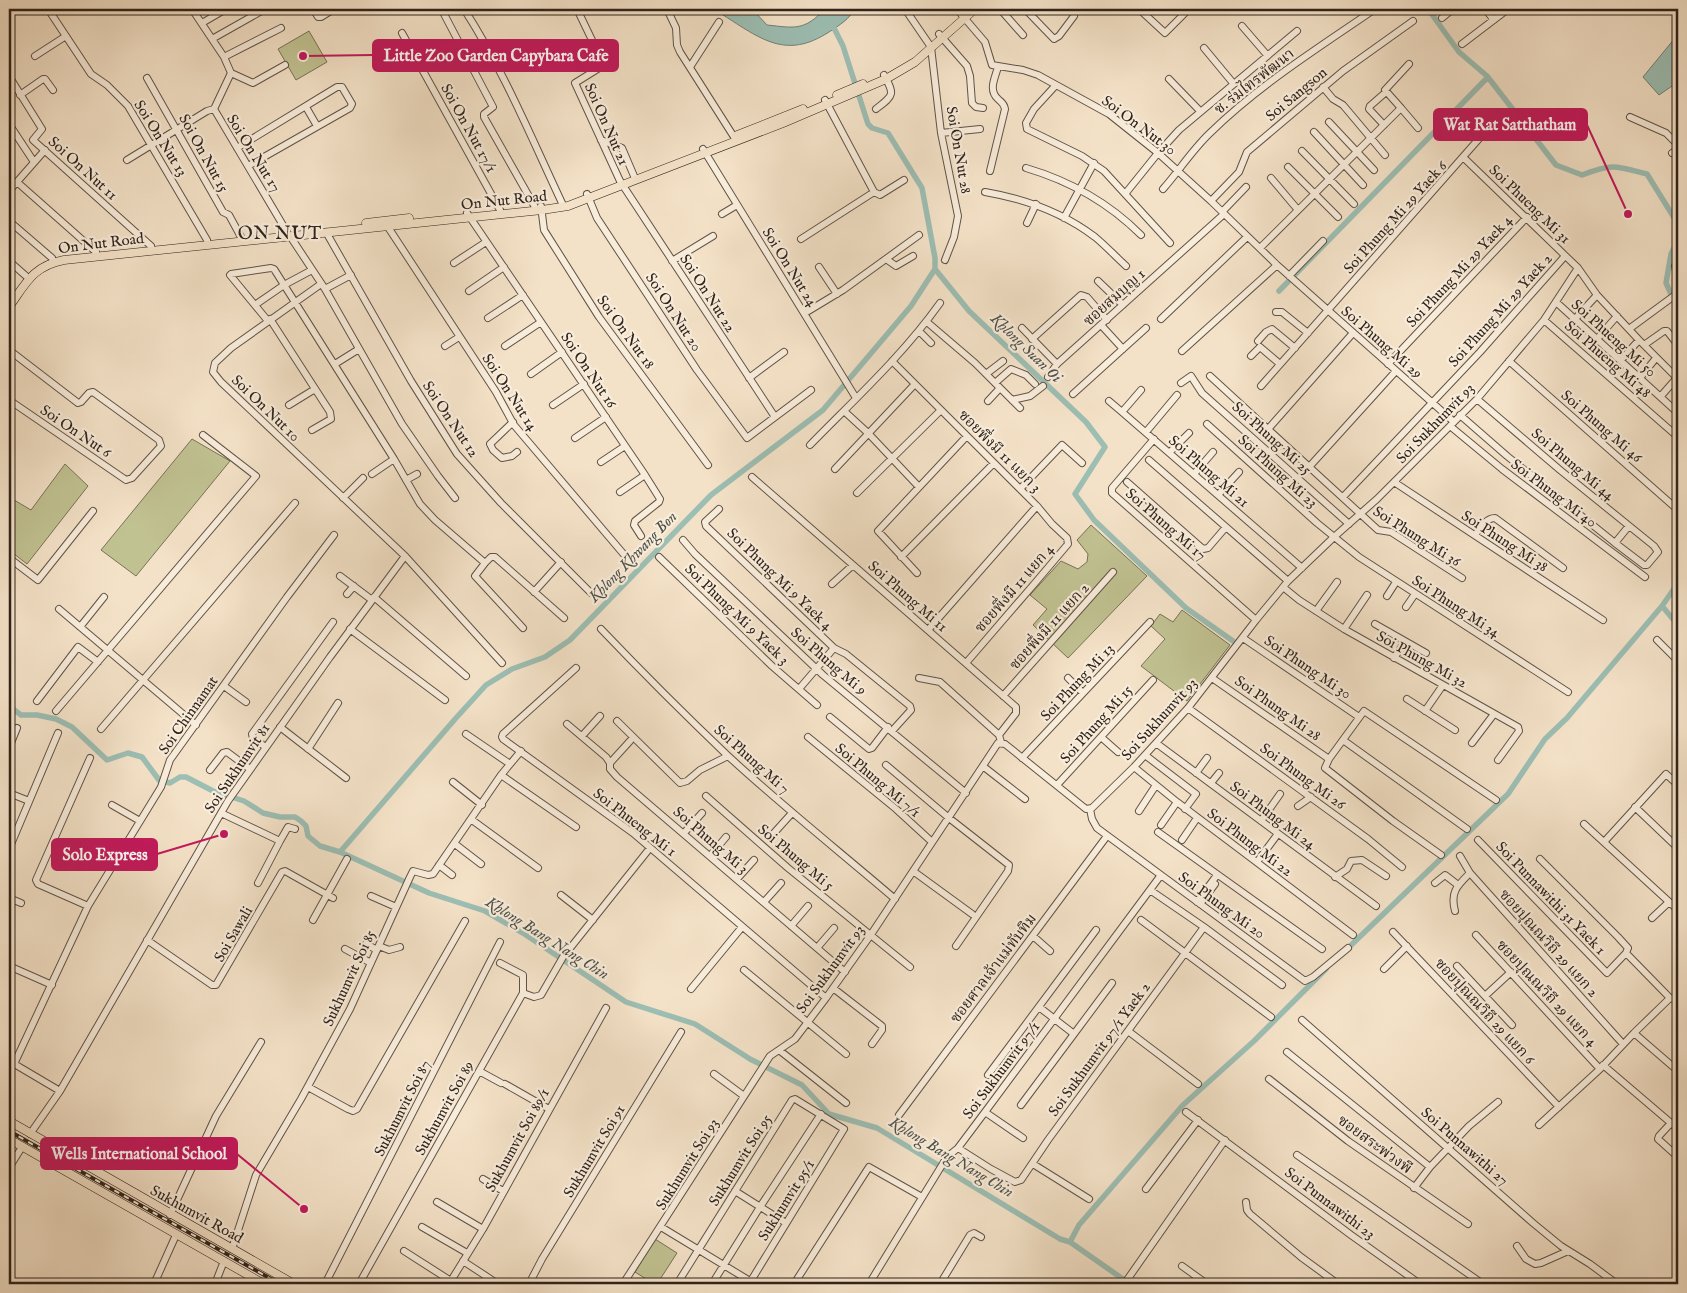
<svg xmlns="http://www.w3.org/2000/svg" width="1687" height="1293" viewBox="0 0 1687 1293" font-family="'IM FELL English','Noto Serif Thai',serif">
<rect width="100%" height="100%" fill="#f4e2c8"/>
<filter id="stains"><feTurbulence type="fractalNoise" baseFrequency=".004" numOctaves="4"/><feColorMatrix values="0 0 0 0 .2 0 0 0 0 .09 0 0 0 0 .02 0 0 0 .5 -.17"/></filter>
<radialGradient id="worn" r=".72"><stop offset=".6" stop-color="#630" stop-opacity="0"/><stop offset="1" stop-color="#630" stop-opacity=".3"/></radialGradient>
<!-- green -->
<path fill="#c1c292" stroke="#787256" d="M309,31L327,62L296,80L278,49Z
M192,439L230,461L136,576L101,550Z
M65,464L88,486L27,564L9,550V497L31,510Z
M1091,525L1147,576L1068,658L1033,625L1047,609L1030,595L1061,561L1078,569L1087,562L1088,554L1077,540Z
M1182,610L1230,645L1187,701L1141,666L1165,639L1151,626L1160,614L1173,622Z
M655,1239L677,1253L657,1284H654L635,1272Z"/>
<!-- water -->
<path fill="#9cbeb3" stroke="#708076" d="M722,9H752L767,25C795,28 804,31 825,9H855C849,19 840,25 829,32C786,60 761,39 723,15Z
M1678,37V82L1659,95L1643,77L1675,38Z"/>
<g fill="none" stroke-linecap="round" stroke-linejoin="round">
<!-- canal -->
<path stroke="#9cbeb3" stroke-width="5.5" d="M1428,9L1459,52L1487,76L1556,165L1582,175C1613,163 1616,166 1647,174L1678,224
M831,22L843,46L868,124L872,128L888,133L922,188L935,258V269L969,311L1086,422L1105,447L1075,494L1094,520L1186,608L1233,641
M1678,240L1671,254L1666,283L1678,309
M1279,291L1488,77
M1662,606L1678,625
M9,706L21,715H37L56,719L72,727L107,760L128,753L142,757L159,780L170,783L180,777H186L213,791L244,801L263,813L280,817H295L301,821L306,826L308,836L320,846L340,852L429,893L485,911L523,933L626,1002L695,1024L750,1059L802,1085L829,1114L877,1128L1060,1239L1070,1242L1130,1284
M340,852L456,718L486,685L512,669L545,657L570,640L711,495L823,410L911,306L935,269
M1345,951L1508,794L1545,739L1567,718L1662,606L1678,583
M1070,1242L1079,1225L1183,1105L1254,1041L1326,969"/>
<!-- minor casing -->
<g stroke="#605346" stroke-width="8">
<path id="minor" d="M48,9L91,74L107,85L128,106L207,240
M192,9L224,57L231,73L214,109L287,232
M313,9L318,17H321L334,9
M464,9C504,71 531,137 562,203
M577,9L604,65L575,83L620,181L775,417
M667,9L676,28L677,45L680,52L734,137
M905,9L931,47L941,133L958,216L954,237L945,260
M1000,9L1023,35
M1025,9L1054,39L1059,36L1074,16
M1139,9L1165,33L1189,9
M1485,9L1494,20
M444,14L493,107L484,114V117L535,207
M961,14L985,42L992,65L1023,70L1038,75L1109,114L1158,153L1211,201L1277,265L1454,422
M1442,18L1453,9
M202,23L226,9
M1242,26L1267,55
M402,33L500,210
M939,34L967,66L970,76L972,103L976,107L983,108
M212,39L265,9
M1462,44L1508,9
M1204,48L1233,83
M35,56L66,36
M224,57L281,28
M690,67L719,22
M231,73L253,83L285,65
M9,76L42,129L33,140L151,246
M147,78L223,212L229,215L241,237
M1169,79L1200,111
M1056,85L1034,109L1026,123L1027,129L1082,156L1104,171L1170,243
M1323,87L1333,99L1343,105L1385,155
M20,95L43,79H45L53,90
M825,100L874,192L880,195L904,180
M306,107L317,126
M1401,108L1418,128
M876,109C894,95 895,95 884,75
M1630,117L1666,133L1678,145
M1329,122L1374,170
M9,124L34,162
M1384,125L1369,109L1370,106L1386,92
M1314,132L1363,185
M941,133L980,129
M601,140L622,148L634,176
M237,148L337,87H342L352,104L350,108L248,166
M703,149L856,398
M1302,151L1354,204
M1672,153L1678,149
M1464,158L1578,268L1597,295L1639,340L1675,376V380L1661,396
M127,160L207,111L214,109
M1288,167L1338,217
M1026,168C1070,181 1108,202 1141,235
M990,171L1005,109C1004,103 1002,103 998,99C988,90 995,78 998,67
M1271,178L1298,210
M17,182L96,252
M1163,189C1179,171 1192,150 1210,133C1259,85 1318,48 1375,9
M9,191L45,150
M985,192C1026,199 1062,212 1095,237C1106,246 1116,257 1126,266
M587,194L597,218L697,370L747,438L811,390
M1125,194L1158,153L1179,130L1297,31
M1211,201L1239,172L1247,152L1343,71L1413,21
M541,206L544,230L599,317L708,465
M1222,212L1246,187
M467,213L645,475L660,499L659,502L635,521L634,525L641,536
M722,214L737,205
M1064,218L1094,163
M9,221L52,258
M1027,223L1036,204
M386,224L496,392L514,425L632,564
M326,232L411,381L457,454L501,503L591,593
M290,236L325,289L402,424L438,476L455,498
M801,239L874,192
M1260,248L1401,108L1385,90L1409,64
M886,259L896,266L913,256
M9,261L26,276
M672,261L713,236
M1678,262L1675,266L1678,281
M454,263L486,242
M819,267L837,294
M1289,276L1323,241
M1098,281L1123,305
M321,284L231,348L215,363L213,372L221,382L405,556L502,663
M325,289L351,275
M469,291L504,267
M1556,302L1678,413
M255,305L284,285L312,270
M1276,312H1282L1308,333
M805,313L843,290L919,235
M488,318L523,295
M270,319L330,412L331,419L312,430
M1161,319L1247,237
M1575,319L1597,295
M1544,320L1678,437
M268,321L230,275L231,274L271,268L274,269L394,459L420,504L435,520L485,563L491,557H495L564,618
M927,322L975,363L1020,408
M1101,325L1123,349
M1022,328L1057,364L1224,214
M1629,329L1678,293
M919,331L931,343
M1032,339L1081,295L1087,297L1107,320
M1597,339L1617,316
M1258,341L1266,332L1272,329L1295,348
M1644,345L1664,331H1667L1678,345
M445,346L459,337
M505,346L541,322
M9,350L78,403L81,402L89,393L93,392L159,440L161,446L132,478L126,480L9,400
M1182,351L1277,265
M1251,356L1260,347L1280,364
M1621,360L1639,340
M892,361L1037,506L928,630
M1509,361L1678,510
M335,364L359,349
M1388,364L1527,217
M531,374L562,352
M986,374L1003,361
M1210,376L1378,530L1391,532L1462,578
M1048,377L1057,364
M749,378L784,352
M1640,378L1656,358
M995,383L1011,369L1026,375L1035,384
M1181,383L1191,376L1202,393L1349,524
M1261,386L1499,116
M1141,390L1122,412L1302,568
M1073,394L1146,328
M1477,399L1560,470L1654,546L1658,552L1647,565H1644L1615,543
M1012,400L1030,396L1043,386
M988,401L1000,388
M1109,401L1122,412
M289,405L315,389
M553,405L584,384
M844,411L868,433L919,487
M1460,415L1507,456L1615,543L1628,527
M513,422L490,444L493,450L502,458L512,456L517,452
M1207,424L1317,523L1359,557L1568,692
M1450,426L1502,469L1645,577
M1269,428L1353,333
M1146,432L1177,395
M575,438L606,417
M1154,439L1112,488V493L1256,620
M810,445C855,399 903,355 940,303
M1170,452L1189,433
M1149,460L1288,581
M601,462L625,446
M1310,466L1396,371
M835,469L915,384
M372,474L394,459
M1194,474L1213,452
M752,477L1016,707V713L999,735L1001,742
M406,480L417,474
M1127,482L1203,549L1208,548L1226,527
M1394,482L1603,620
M1020,489L1062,445L1082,463
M620,492L645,475
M857,493L941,410
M1218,495L1239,472
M1343,497L1480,352L1565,256
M343,498L363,478
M719,509L705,522L706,526L834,648L799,689
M1475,535C1480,528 1486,518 1495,518L1563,568
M683,540L695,554L823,675L966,793
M659,557L772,666L817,705
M901,557L994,463
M9,558L38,580L93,511
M485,563L475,576L523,628
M917,573L878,531L966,437
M340,576L372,600
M832,584L853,565
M1283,587L1299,600L1344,629L1518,727L1519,731L1498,760
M534,592L561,562
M347,594L354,586
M1387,596L1396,582
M374,597L466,676
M1406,607L1415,594
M59,609L196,725
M1316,611L1337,582
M1375,624L1426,653
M80,627L104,597
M350,629L445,700
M601,629C642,672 684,714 727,755C781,805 839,851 895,899
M1344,629L1367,595
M1243,638L1359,717
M1657,640L1678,661
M834,648L846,654L910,706L911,710L892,731
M1394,658L1405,642
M966,663L1035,583L1068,544L1067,538L1052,524L1037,506
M576,668L503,734L502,737L503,739L633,833L826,998
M919,678L940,682L999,735
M1068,678L1083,693
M1212,678L1329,759
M224,686L246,702
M1003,696L1113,572
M1407,699L1455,730
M37,701L78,647L98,662
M1188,708L1368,839L1402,867
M56,711L256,476L203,435
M1425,711L1443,685
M830,717L869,749L872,748L888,727
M617,721L680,783L687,781L700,770L728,756
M567,724L606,757L610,763V769L617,777L845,972
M280,727L346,778
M101,729L295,503
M466,734L510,764
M582,736L600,716
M808,737L896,809L932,842
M1101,737L1118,752
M1343,740L1467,829
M1156,743L1376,906
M1472,743L1494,714
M266,747L253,739L252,734L333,622
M9,748L17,728
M308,749L338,703
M1145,755L1196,794L1185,809
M1022,758L1150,622
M610,763L630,741
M886,765L949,818L1009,865L1008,871L956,946
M984,767L1025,799
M1134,767L1177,802L1353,935
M210,770L223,753L227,752L250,769
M1196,773L1207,758
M501,775L576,827
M453,782L482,805
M1211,783L1219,773
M1057,785L1153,680
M9,793L29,801
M706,796L788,868L910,967
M112,805L140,821
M1298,806L1311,797
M1635,807L1678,848
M1090,809L1092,819L1097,828L1305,981L1313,977L1348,948
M1139,811L1156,785
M221,813L280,841L258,883
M472,820L538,868
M1261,821L1280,794
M1584,824L1678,910
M1161,825L1177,802
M1158,832L1322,949
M684,833L702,813
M774,833L792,813
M1182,840L1197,818
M1478,840L1607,973L1626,953L1670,998L1678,1000
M280,841L288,827L295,829
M1604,842L1666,774L1678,785
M455,844L481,864
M9,849L58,733
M1441,855L1393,821L1325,768L1329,759L1364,711L1496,800
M710,856L726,837
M1460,856L1470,873L1623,1044
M1540,859L1618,937L1628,948L1626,953
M1257,862L1277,835
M439,865L452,875
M913,871L972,914
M1335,877L1347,869L1351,861L1362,860L1386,876
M737,879L754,860
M1435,883L1445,875L1458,885
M561,895L593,920
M371,896L396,907
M9,898L21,903
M764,902L781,883
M1197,902L1217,875
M1200,904L1215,884
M88,906L38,884L36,880L90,758
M1455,911C1450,892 1457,886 1470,873
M1652,918L1669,902
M313,920L347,859
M1141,920L1271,1017
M791,926L808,906
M1204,927L1282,985
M1393,932L1559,1107
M1476,935L1600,1069
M1033,936L1050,951
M147,940L212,985H216L282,872L285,871L333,898
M366,944L377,950
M379,946L389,950L400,947
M817,948L834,928
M345,949L371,963
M500,963L523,975V993
M9,966L52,985
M1457,966L1512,1025
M1384,969L1407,946
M744,970L846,1054
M833,988L882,1026V1030L872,1044
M691,989L742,927
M1485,996L1511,972
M1302,1020L1533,1223L1561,1246L1590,1264L1617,1284
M1128,1031L1198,1084
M1634,1033L1670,998
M1074,1034L1112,983
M779,1050L846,1103
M1287,1052L1430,1167
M1603,1065L1678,1129
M479,1071L501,1083
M714,1074L744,1096
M988,1075L1096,930
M1269,1079L1348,1141L1468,1224
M505,1084L549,1109
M308,1087L348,1109L353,1111L357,1109L465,921
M60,1091L16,1065L15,1062L88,906L161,787L170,760L287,597L334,535
M1021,1105L1074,1034L1039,1007
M985,1112L1023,1138
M1186,1112L1351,1235L1420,1284
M899,1115L1107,836
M1671,1123L1659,1136L1658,1139L1678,1157
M1539,1125L1600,1069L1634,1033L1678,1071
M30,1134L60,1091L228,801L330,657L405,556
M958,1148L991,1169L1015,1182L1021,1180L1048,1140L1204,927L1150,890
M1297,1155L1483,1284
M1033,1164L1089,1199
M9,1168L22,1147
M483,1179L503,1191
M1414,1188L1430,1167L1469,1126L1498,1102
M1146,1189L1198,1120
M735,1191L786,1223
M437,1202L483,1229
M1246,1202L1247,1210L1250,1214L1301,1257L1338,1284
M170,1215L216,1116L261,1042
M422,1227L467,1253
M661,1227L750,1281
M1517,1246L1526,1259L1535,1264L1541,1263L1568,1251
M232,1249L256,1175L301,1099L350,1009L410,877L413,871L428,875L433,874L501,775L521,751
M404,1251L451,1281
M463,1261L495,1282
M1182,1266L1207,1284
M1127,1280L1225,1140
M154,1284L176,1235
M215,1284L224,1261
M325,1284L500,942
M359,1284L523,993L534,997L541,995L563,957L650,848
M449,1284L483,1229L606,1008
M529,1284L542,1259L681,1032
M623,1284L770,1056L795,1039L826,998L870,936L998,743L1005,744L1086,809L1092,808L1134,767L1188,708L1256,620L1288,581L1334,537L1377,499L1477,399L1544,320L1578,268
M677,1284L792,1100L795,1099L844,1129L749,1284
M712,1284L760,1207L821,1114
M794,1284L869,1167L922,1197
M869,1284L947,1157L958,1148L985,1112L1161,875
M940,1284L970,1235L974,1233L981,1237"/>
</g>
<!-- major casing -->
<g stroke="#2f231b" stroke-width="9">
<path id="major" d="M837,95L863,84
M735,136L803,109
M366,223L409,218
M9,307C26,283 33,266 64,260L542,210L568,206L783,123L886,79L915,62L975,9
M9,1121L294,1284
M9,1139L264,1284"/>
</g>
<!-- minor -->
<use href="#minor" stroke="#f8ecdb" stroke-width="6"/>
<!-- major -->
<use href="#major" stroke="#f4e2c8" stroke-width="8"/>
<!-- rail casing -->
<g stroke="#2f231b" stroke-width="4">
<path id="rail" d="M9,1131L280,1284"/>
</g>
<!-- rail -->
<use href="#rail" stroke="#f8ecdb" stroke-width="2" stroke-dasharray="5.5" stroke-linecap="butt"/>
</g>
<g text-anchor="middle" stroke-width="4.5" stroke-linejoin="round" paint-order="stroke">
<!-- street labels -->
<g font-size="15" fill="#2f231b" stroke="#f8ecdb">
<text transform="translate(1254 81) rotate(-38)" y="5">ซ. ร่มไทรพัฒนา</text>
<text transform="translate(1296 94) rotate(-40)" y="5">Soi Sangson</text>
<text transform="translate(607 124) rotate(66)" y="5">Soi On Nut 21</text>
<text transform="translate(1139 125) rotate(37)" y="5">Soi On Nut 30</text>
<text transform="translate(469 128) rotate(61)" y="5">Soi On Nut 17/1</text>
<text transform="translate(161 138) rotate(58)" y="5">Soi On Nut 13</text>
<text transform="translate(959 150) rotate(80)" y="5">Soi On Nut 28</text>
<text transform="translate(204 153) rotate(61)" y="5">Soi On Nut 15</text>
<text transform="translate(254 153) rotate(58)" y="5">Soi On Nut 17</text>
<text transform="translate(83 168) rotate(42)" y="5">Soi On Nut 11</text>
<text transform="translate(504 200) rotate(-6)" y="5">On Nut Road</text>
<text transform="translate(1530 204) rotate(44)" y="5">Soi Phueng Mi 31</text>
<text transform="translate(1395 217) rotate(-48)" y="5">Soi Phung Mi 29 Yaek 6</text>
<text transform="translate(101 243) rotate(-7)" y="5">On Nut Road</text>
<text transform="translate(790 267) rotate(58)" y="5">Soi On Nut 24</text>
<text transform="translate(1459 271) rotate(-47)" y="5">Soi Phung Mi 29 Yaek 4</text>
<text transform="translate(708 293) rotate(57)" y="5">Soi On Nut 22</text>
<text transform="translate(1114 297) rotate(-42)" y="5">ซอยสมบุญ 1</text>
<text transform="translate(1500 310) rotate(-48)" y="5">Soi Phung Mi 29 Yaek 2</text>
<text transform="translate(674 312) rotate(57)" y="5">Soi On Nut 20</text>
<text transform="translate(626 332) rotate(54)" y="5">Soi On Nut 18</text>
<text transform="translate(1614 338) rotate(42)" y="5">Soi Phueng Mi 50</text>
<text transform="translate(1382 342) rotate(41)" y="5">Soi Phung Mi 29</text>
<text transform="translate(1608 359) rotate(41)" y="5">Soi Phueng Mi 48</text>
<text transform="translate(589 370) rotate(56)" y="5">Soi On Nut 16</text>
<text transform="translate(510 392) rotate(57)" y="5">Soi On Nut 14</text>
<text transform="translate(266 408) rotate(44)" y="5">Soi On Nut 10</text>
<text transform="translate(451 419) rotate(56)" y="5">Soi On Nut 12</text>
<text transform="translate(1435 423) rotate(-46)" y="5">Soi Sukhumvit 93</text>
<text transform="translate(1602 426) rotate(41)" y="5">Soi Phung Mi 46</text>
<text transform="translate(76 431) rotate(34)" y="5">Soi On Nut 6</text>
<text transform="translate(1272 438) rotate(42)" y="5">Soi Phung Mi 25</text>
<text transform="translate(1000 451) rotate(45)" y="5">ซอยพึ่งมี 11 แยก 3</text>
<text transform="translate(1573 464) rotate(40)" y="5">Soi Phung Mi 44</text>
<text transform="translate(1209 471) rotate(41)" y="5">Soi Phung Mi 21</text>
<text transform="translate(1278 471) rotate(42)" y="5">Soi Phung Mi 23</text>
<text transform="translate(1554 493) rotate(37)" y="5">Soi Phung Mi 40</text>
<text transform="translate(1166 524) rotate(41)" y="5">Soi Phung Mi 17</text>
<text transform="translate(1417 536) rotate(32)" y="5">Soi Phung Mi 36</text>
<text transform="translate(1505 541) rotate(33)" y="5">Soi Phung Mi 38</text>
<text transform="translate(780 579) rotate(44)" y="5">Soi Phung Mi 9 Yaek 4</text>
<text transform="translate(1014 588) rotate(-49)" y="5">ซอยพึ่งมี 11 แยก 4</text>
<text transform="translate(908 596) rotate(41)" y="5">Soi Phung Mi 11</text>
<text transform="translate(1456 606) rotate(33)" y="5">Soi Phung Mi 34</text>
<text transform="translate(737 614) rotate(44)" y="5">Soi Phung Mi 9 Yaek 3</text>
<text transform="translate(1049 626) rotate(-48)" y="5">ซอยพึ่งมี 11 แยก 2</text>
<text transform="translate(1422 659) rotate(29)" y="5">Soi Phung Mi 32</text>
<text transform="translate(829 661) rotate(41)" y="5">Soi Phung Mi 9</text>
<text transform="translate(1308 667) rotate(34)" y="5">Soi Phung Mi 30</text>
<text transform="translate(1077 682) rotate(-47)" y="5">Soi Phung Mi 13</text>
<text transform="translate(1278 708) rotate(35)" y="5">Soi Phung Mi 28</text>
<text transform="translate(188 715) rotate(-55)" y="5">Soi Chinnamat</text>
<text transform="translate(1159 719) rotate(-48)" y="5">Soi Sukhumvit 93</text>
<text transform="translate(1096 724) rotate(-48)" y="5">Soi Phung Mi 15</text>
<text transform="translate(752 759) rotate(42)" y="5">Soi Phung Mi 7</text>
<text transform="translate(237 768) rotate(-56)" y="5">Soi Sukhumvit 81</text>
<text transform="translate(1303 776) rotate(36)" y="5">Soi Phung Mi 26</text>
<text transform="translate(878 780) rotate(40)" y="5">Soi Phung Mi 7/1</text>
<text transform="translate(1273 815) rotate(37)" y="5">Soi Phung Mi 24</text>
<text transform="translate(635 822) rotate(38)" y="5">Soi Phueng Mi 1</text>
<text transform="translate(711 840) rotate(41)" y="5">Soi Phung Mi 3</text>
<text transform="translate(1250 842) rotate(37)" y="5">Soi Phung Mi 22</text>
<text transform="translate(796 857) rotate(40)" y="5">Soi Phung Mi 5</text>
<text transform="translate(1551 898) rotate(46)" y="5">Soi Punnawithi 31 Yaek 1</text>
<text transform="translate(1222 905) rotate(36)" y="5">Soi Phung Mi 20</text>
<text transform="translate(233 934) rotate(-60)" y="5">Soi Sawali</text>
<text transform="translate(1549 943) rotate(48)" y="5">ซอยปุณณวิถี 29 แยก 2</text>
<text transform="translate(993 968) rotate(-53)" y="5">ซอยศาลเจ้าแม่ทับทิม</text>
<text transform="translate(830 969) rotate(-54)" y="5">Soi Sukhumvit 93</text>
<text transform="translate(349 978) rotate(-65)" y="5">Sukhumvit Soi 85</text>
<text transform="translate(1547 993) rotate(47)" y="5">ซอยปุณณวิถี 29 แยก 4</text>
<text transform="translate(1485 1011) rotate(47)" y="5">ซอยปุณณวิถี 29 แยก 6</text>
<text transform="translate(1099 1049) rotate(-54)" y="5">Soi Sukhumvit 97/1 Yaek 2</text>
<text transform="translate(1001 1070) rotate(-53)" y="5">Soi Sukhumvit 97/1</text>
<text transform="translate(402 1108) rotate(-63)" y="5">Sukhumvit Soi 87</text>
<text transform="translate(444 1108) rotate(-61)" y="5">Sukhumvit Soi 89</text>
<text transform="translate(517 1140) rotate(-61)" y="5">Sukhumvit Soi 89/1</text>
<text transform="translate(1375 1144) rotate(36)" y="5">ซอยสระพ่วงพี</text>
<text transform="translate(1465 1146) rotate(41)" y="5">Soi Punnawithi 27</text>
<text transform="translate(594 1151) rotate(-59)" y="5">Sukhumvit Soi 91</text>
<text transform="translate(740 1160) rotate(-58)" y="5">Sukhumvit Soi 95</text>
<text transform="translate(687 1164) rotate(-58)" y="5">Sukhumvit Soi 93</text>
<text transform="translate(786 1200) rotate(-58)" y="5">Sukhumvit 95/1</text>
<text transform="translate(1330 1203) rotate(37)" y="5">Soi Punnawithi 23</text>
<text transform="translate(197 1214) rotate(29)" y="5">Sukhumvit Road</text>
</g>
<!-- water labels -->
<g font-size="16" font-style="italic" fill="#505249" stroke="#f8ecdb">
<text transform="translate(1027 347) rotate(44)" y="6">Khlong Suan Oi</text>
<text transform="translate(632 556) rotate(-46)" y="6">Khlong Khwang Bon</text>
<text transform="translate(548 937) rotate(32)" y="6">Khlong Bang Nang Chin</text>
<text transform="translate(952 1156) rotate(31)" y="6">Khlong Bang Nang Chin</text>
</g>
<!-- quarter labels -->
<g font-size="18" letter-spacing="1" fill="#2f231b" stroke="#f8ecdb">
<text x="280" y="239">ON NUT</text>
</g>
</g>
<!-- callouts -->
<path fill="none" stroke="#c2185b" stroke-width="2" d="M303 56L373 55M1628 214L1587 125M224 834L157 854M304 1209L237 1154"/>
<g fill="#c2185b" stroke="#f8ecdb" stroke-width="2">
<circle cx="303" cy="56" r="5"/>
<circle cx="1628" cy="214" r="5"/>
<circle cx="224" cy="834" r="5"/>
<circle cx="304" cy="1209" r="5"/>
</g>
<g fill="#c2185b" stroke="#c2185b" stroke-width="2">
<rect x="373" y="40" width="245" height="31" rx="5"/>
<rect x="1434" y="109" width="153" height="31" rx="5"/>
<rect x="52" y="839" width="105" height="31" rx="5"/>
<rect x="41" y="1138" width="196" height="31" rx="5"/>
</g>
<g font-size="16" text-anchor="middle" font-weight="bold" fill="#fff">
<text x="496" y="61">Little Zoo Garden Capybara Cafe</text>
<text x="1510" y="130">Wat Rat Satthatham</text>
<text x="105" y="860">Solo Express</text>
<text x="139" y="1159">Wells International School</text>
</g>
<!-- margin -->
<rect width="1687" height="1293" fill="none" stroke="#f4e2c8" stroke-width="30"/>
<rect x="10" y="10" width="1667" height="1273" fill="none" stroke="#2f231b" stroke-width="2.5"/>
<rect x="15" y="15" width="1657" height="1263" fill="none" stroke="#2f231b"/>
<rect width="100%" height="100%" filter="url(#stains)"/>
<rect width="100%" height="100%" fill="url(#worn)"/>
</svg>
